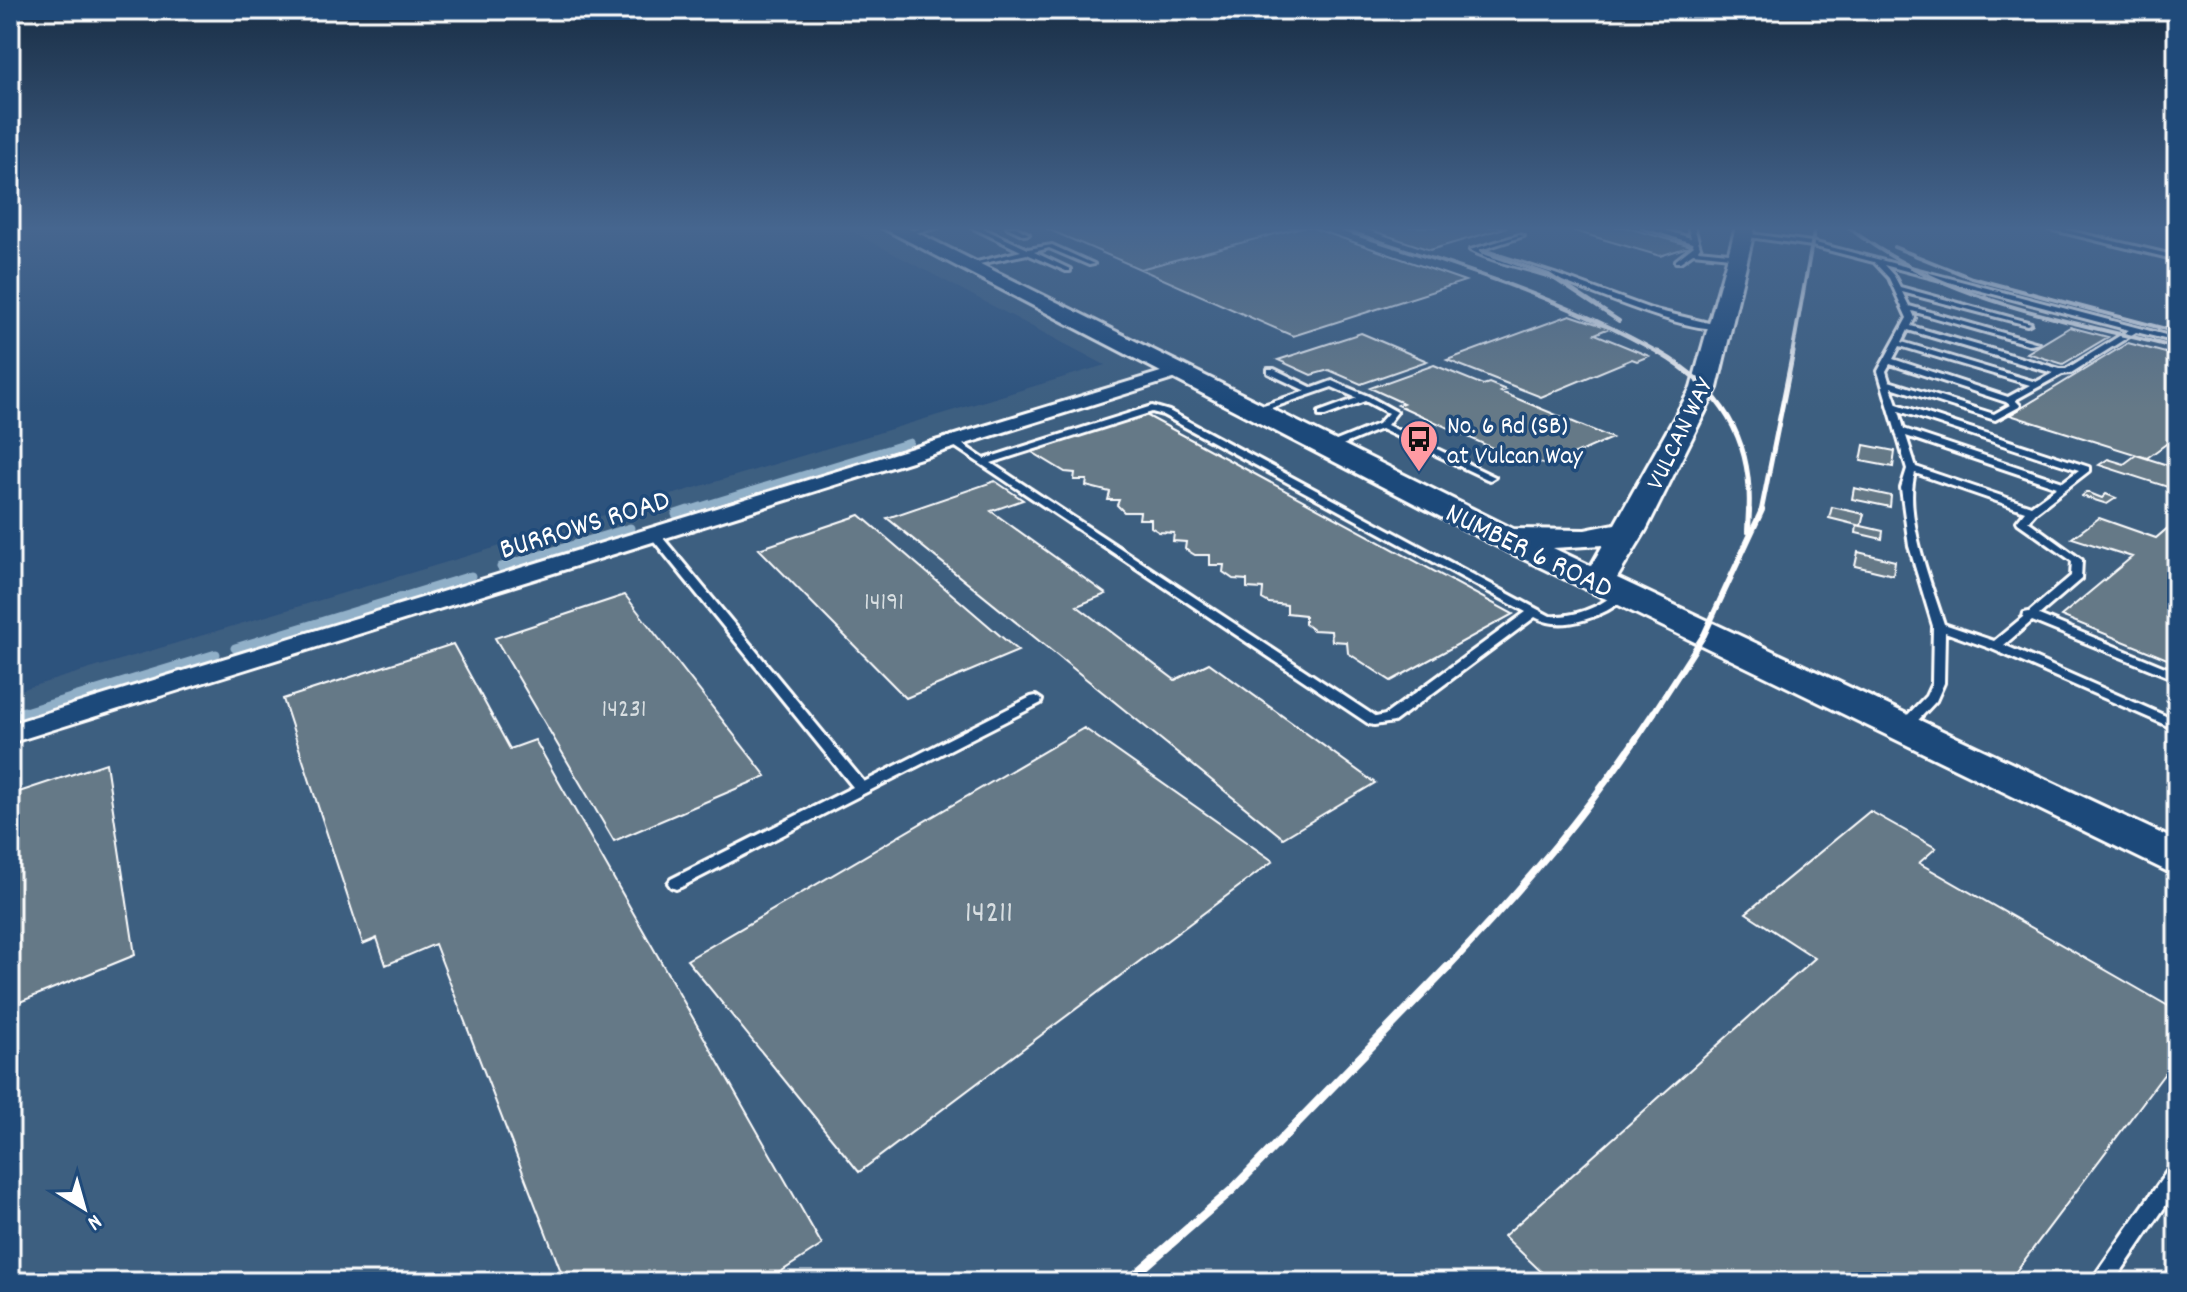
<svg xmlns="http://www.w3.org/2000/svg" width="2187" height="1292" viewBox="0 0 2187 1292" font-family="Dekko,sans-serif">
<rect width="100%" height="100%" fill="#2d537d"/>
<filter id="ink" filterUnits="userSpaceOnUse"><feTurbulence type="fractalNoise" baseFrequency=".0125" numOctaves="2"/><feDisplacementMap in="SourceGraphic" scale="16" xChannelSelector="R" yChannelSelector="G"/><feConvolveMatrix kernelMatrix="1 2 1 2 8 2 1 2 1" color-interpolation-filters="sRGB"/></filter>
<g filter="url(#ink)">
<!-- built -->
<path fill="#3e5e80" d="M843,227H2177V1282H10V693L1105,365Z"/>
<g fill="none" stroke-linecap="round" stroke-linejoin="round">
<!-- stream-far2 -->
<path stroke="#91b0c8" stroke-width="7" d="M681,512L910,442"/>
<!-- stream-far1 -->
<path stroke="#91b0c8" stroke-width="9" d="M676,514L688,510
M501,567L630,528
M235,648L471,576
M18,714L216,654"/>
<!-- stream -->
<path stroke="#91b0c8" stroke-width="11" d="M10,716L24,712"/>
</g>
<!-- building -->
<path fill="#657987" stroke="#fff" stroke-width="2" d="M1043,227H1302L1140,269Z
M1302,227H1310L1465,281L1293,336L1140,269Z
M1362,227H1508L1430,250Z
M1561,227H1625L1691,246L1660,256Z
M1570,315L1609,328L1595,334L1649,356L1637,361L1632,359L1541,397L1447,360Z
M2070,327L2108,337L2063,364L2027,353Z
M1361,333L1427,361L1361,384L1329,370L1311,375L1278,360Z
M2128,343L2177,356V436L2147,458L2010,415Z
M1434,365L1483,385L1489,383L1506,390L1501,392L1612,438L1548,466L1509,449L1501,452L1398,405L1403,403L1370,388Z
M1144,414L1513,614L1391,681L1348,653L1347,642L1332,641L1331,631L1313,630L1305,624V615L1287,613V605L1269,603L1262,599L1263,589L1247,588V580L1233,579L1223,572L1224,565H1210V555H1195L1185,549L1186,542L1173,541L1174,533L1159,532L1151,527V519H1139L1140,512H1124L1117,505L1119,500H1108L1110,492L1086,486L1087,480H1074L1075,473L1065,472L1032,452Z
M1864,445L1895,451L1893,467L1861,461Z
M2136,455L2177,468V490L2099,465L2108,459L2124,464Z
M995,481L1023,500L991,511L1106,594L1077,606L1175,680L1209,663L1375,783L1283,838L887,518Z
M1854,488L1891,496L1890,507L1852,499Z
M2087,492L2102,498L2106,494L2116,498L2107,504L2082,496Z
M1832,507L1864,514L1861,526L1829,518Z
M860,515L1018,651L906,698L759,549Z
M2099,518L2156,538L2177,520V663L2061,616L2132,557L2072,538Z
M1857,525L1883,531L1882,539L1856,533Z
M1858,552L1895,561L1893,575L1855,566Z
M625,595L766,776L614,841L495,638Z
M453,644L510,749L535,740L822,1245L765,1282H565L435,944L386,965L377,938L363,944L283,699Z
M1084,728L1273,861L859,1172L687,960Z
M106,763L135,955L10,1006V795Z
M1870,811L1936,848L1919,863L2177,1011V1057L2008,1282H1552L1504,1236L1815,958L1746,913Z
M2177,1257V1282H2161Z"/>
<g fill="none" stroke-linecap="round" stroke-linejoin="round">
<!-- lane casing -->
<g stroke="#fff" stroke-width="6">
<path id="lane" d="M925,227H939L903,236L900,234Z
M971,227H980L1028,249L1052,245L1094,264L1089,265L1049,248L1034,252L1070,269V271H1066L1027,254L965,267V265L1021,251Z
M1007,227H1016L1029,234L1024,235Z
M1642,227H1653L1691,238L1688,227H1694L1700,247L1698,250L1739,254L1742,256L1739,258L1693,253L1680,262H1676V260L1694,246L1692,243Z
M2041,227H2054L2177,256V260Z
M1744,233L1812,242L2177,338V342L2136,332L2071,373L2062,374L2015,400L2020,405L2019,407L1995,420L1891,387L1897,404L2089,467V471L2036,512L2028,521L2082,560L2081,579L2039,615L2177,672V680L2032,621L2004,645L2177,721V730L1992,649L1945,632L1944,683L1936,701L1907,732H1897L1895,729L1897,726L1926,696L1932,683L1933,626L1909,546L1901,488L1907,469L1878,371L1907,318L1889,278L1874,262L1812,246L1742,236V234ZM1884,265L2129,330L2066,369H2060L1911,326L1915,318L1912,311L2031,345L2038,343L1909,306L1902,292L2027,325L2031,323L1900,287L1894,276ZM1908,330L2053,373L2036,382L1902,342ZM1900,346L2030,385L2008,397L1893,359ZM1890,364L2006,402L2010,405L1994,414L1889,381L1886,371ZM1899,411L2079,470L2063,482L1904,429ZM1906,436L2057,487L2031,506L1916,467ZM1915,473L2025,511L2017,521L2018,523L2072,561L2071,576L2029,612L2024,613L2023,617L1994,641L1944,624C1931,583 1903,514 1915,473Z
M1519,235L1524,236L1480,250L1555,274L1651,309L1725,327C1697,338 1580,287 1547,275C1522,267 1493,262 1470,250Z
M1268,369H1274L1313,388L1332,381L1368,396L1397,412L1387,425L1495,477L1490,480L1487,479L1381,429L1330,450H1324V446L1378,424L1388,413L1365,401L1325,416H1319V412L1357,398L1332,387L1257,413H1251V409L1306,391L1268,373Z
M1152,406L1169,411L1550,616C1566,617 1581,613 1596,606C1606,601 1616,592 1627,593L1629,595C1606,616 1563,633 1535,617L1394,722L1374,725L1369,724L948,442L950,440H956L984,459ZM1152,412L1163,415L1526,612L1385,715L1376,717L991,463Z
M654,531L658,532L864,782L1031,697L1036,696L1042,700L1041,703L681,887L676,889L671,887L668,883L671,879L853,787L650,536L649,534Z
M2177,1164V1189L2114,1282H2092L2095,1275L2170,1167Z"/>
</g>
<!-- street casing -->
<g stroke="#fff" stroke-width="6">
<path id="street" d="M1177,367L1186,372L1183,376L10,743V724Z"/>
</g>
<!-- secondary casing -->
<g stroke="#fff" stroke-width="6">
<path id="secondary" d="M881,227H906L1513,529L1585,530L1615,524L1691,388L1736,227H1755L1717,388L1646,530L1617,578L2177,841V876L1495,545ZM1603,545L1591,566L1553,548Z"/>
</g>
<!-- path -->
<path stroke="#fff" stroke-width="3" stroke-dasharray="4 4" stroke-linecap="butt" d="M10,232L41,227"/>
<!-- lane -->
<use href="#lane" fill="#1f4a7a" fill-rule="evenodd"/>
<!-- street -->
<use href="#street" fill="#1f4a7a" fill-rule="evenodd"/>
<!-- secondary -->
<use href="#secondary" fill="#1f4a7a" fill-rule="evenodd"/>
<!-- rail-far4 -->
<path stroke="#fff" stroke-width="4" d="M1334,227C1446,263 1558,295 1661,354
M1848,227C1942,301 2064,319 2177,348
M1894,247L1972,278L2177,332
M1481,251L1549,275L1619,321
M1792,354L1815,227"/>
<!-- rail-far3 -->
<path stroke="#fff" stroke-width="5" d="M1658,352C1721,388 1753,439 1749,512
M1761,512L1793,352"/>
<!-- rail-far2 -->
<path stroke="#fff" stroke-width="6" d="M1748,531L1749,510
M1653,714L1704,635L1762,510"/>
<!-- rail-far1 -->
<path stroke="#fff" stroke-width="7" d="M1446,969C1523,888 1593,806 1654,712"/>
<!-- rail -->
<path stroke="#fff" stroke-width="9" d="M1127,1282L1232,1190L1448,967"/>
</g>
</g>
<!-- sky -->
<linearGradient id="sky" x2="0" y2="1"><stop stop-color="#192e45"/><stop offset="0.56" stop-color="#46668f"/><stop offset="1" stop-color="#46668f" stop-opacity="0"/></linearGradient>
<rect width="2187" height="408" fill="url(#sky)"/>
<!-- icons -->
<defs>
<g id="bus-pin" transform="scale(2)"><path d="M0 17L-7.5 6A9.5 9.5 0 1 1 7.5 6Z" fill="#ff9aa2" stroke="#1f4a7a"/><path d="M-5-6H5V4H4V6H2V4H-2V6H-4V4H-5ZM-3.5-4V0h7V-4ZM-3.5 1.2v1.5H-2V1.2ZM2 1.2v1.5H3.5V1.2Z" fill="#111"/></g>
</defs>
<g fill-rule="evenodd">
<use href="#bus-pin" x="1419" y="439"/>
</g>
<g text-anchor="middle" stroke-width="7" stroke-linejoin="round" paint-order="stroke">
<!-- far-poi labels -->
<g font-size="26" fill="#fff" stroke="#1f4a7a" text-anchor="start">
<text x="1447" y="433">No. 6 Rd (SB)<tspan x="1447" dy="30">at Vulcan Way</tspan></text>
</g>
<!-- far-street labels -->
<g font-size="26" fill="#fff" stroke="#1f4a7a">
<text transform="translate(1678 433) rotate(-64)" y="9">VULCAN WAY</text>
</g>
<!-- number labels -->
<g font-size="26" fill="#d8dee1">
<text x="884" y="609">14191</text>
<text x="624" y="716">14231</text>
</g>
<!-- street labels -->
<g font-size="30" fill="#fff" stroke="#1f4a7a">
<text transform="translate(584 523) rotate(-17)" y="10">BURROWS ROAD</text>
<text transform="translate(1530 549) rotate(26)" y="10">NUMBER 6 ROAD</text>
</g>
<!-- near-number labels -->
<g font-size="32" fill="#d8dee1">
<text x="989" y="921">14211</text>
</g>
</g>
<!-- margin -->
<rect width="2187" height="1292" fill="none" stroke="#1f4a7a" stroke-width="40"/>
<rect x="20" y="20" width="2147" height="1252" fill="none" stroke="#fff" stroke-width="3" filter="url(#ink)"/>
<!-- north arrow -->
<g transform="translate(84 1208) rotate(143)" stroke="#1f4a7a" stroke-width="6" paint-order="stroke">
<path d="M0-6L14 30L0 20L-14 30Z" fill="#ffffff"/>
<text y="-12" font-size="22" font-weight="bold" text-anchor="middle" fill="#ffffff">N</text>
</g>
</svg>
